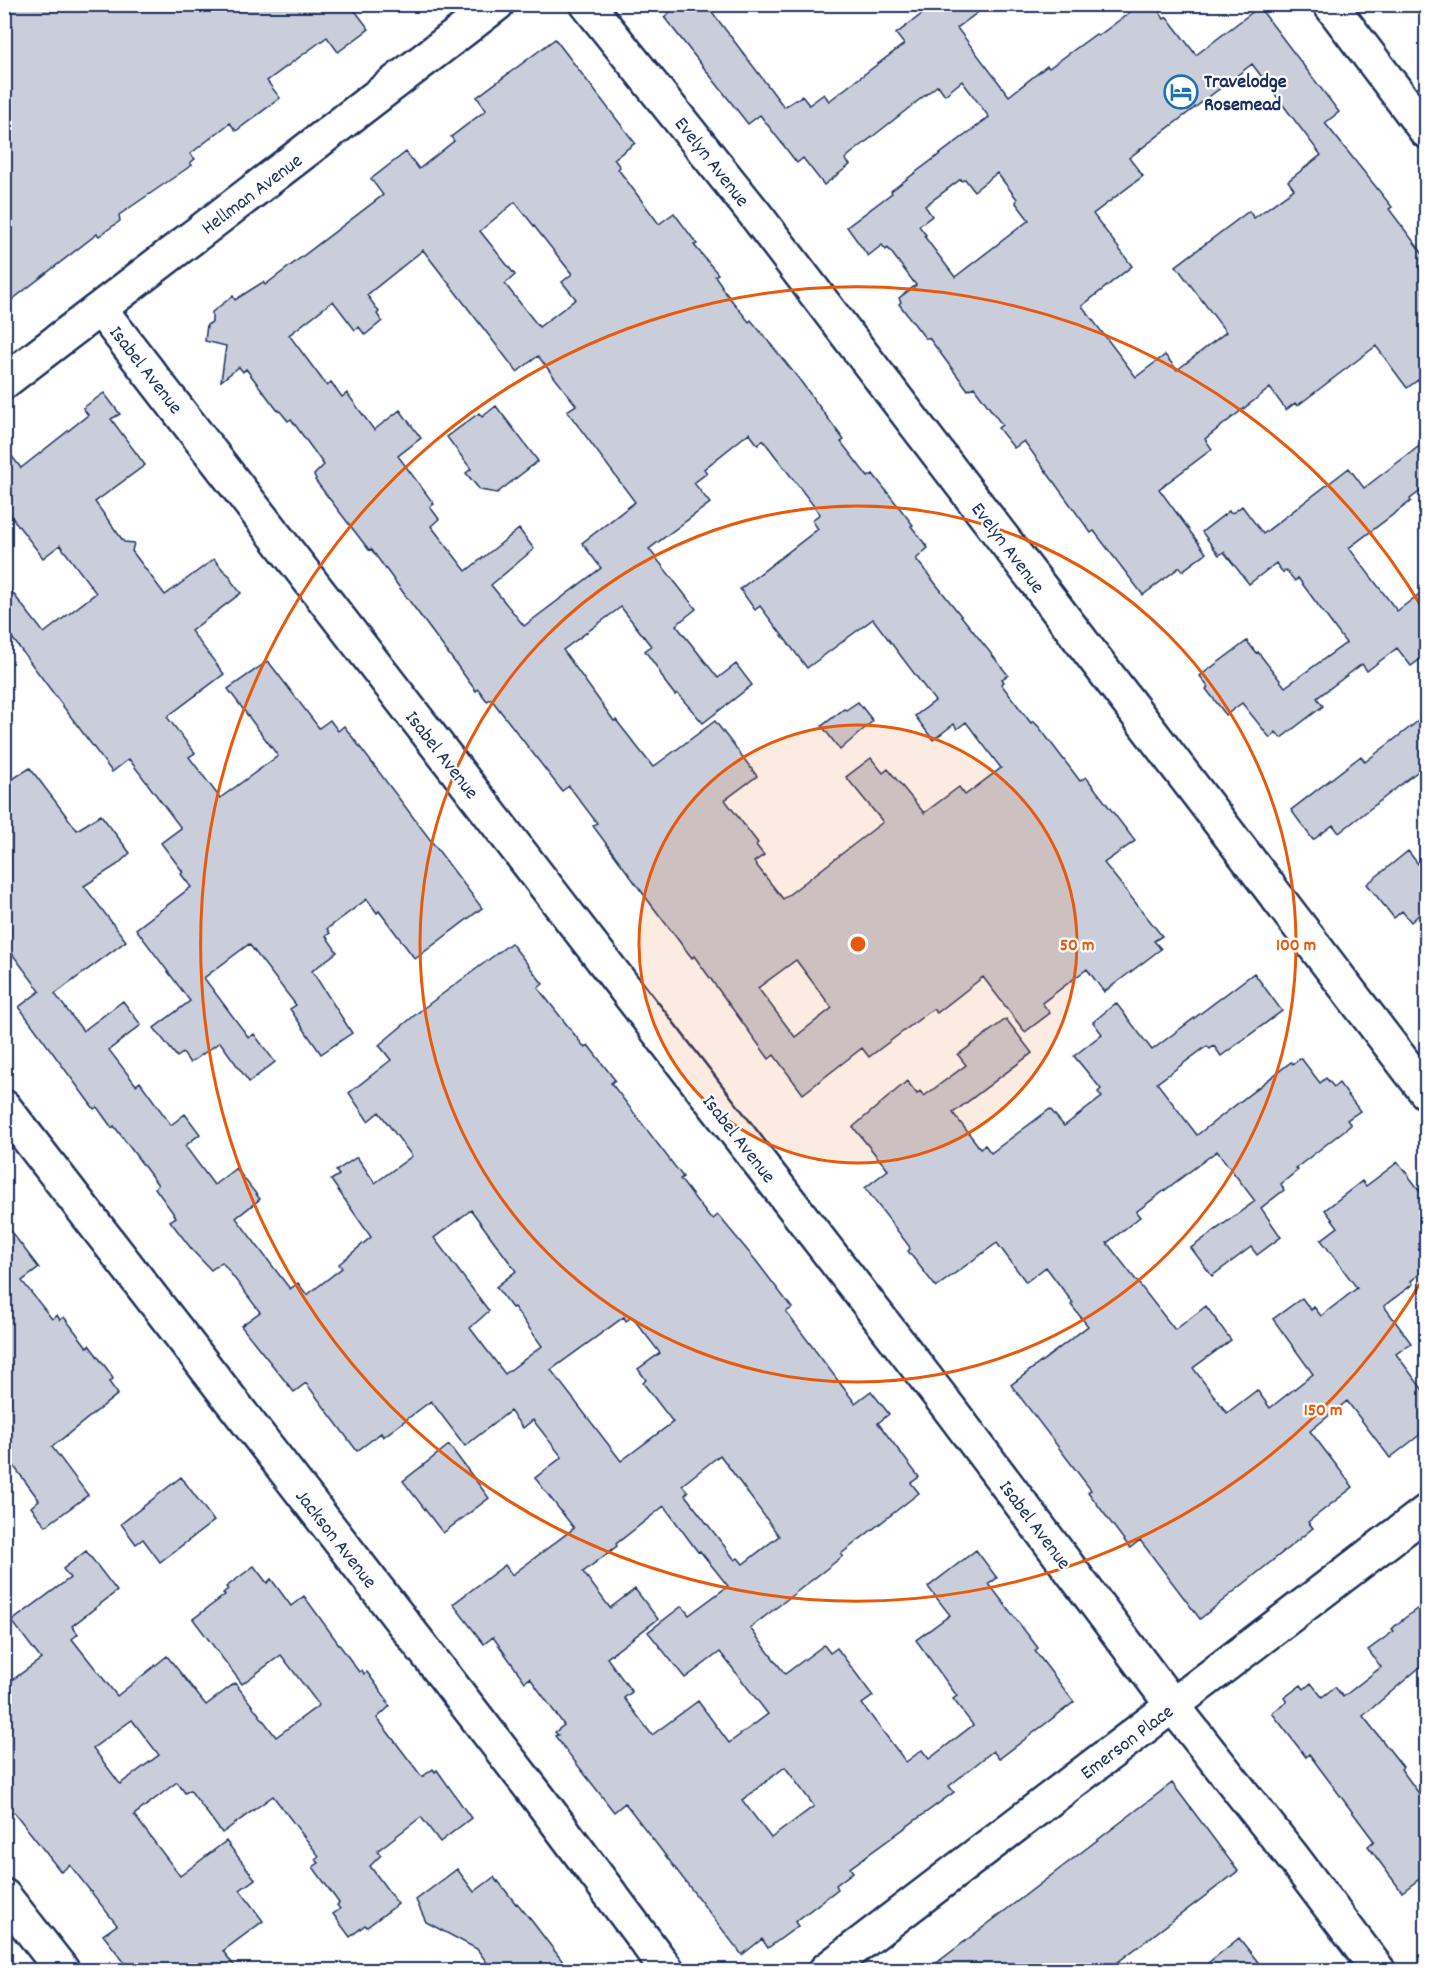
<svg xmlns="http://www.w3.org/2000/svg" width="1431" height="1975" viewBox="0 0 1431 1975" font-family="Dekko,sans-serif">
<rect width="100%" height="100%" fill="#fff"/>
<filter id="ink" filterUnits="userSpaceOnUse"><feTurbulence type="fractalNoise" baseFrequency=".0167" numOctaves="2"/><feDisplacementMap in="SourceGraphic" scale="12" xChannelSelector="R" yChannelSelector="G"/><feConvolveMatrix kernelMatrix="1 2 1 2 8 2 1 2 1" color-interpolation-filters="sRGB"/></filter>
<g filter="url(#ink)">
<!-- building -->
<path fill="#caceda" stroke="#1b2f5e" stroke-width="1.5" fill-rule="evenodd" d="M15,4H350L369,29L338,52L327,37L267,81L280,98L236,131L230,123L190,154L195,159L190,163L192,165L119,215L120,221L99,236L97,234L4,306V12Z
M680,4H706L784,107L802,96L809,105L824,94L829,101L904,44L896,34L935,4H989L957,28L1009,96L1047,66L1049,68L1096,34L1098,36L1141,4H1154L1164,19L1167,17L1196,55L1259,7L1339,112L1325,123L1392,207L1389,209L1426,258V374L1407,388L1376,346L1297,406L1295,403L1286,410L1270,388L1205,439L1212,449L1159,489L1206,553L1182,571L1180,567L1143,595L1094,531L1091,533L1024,441L1014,448L998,428L1002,425L974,387L968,390L929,338H925L899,304L901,302L899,298L916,285L888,248L886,250L882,245L868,256L847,227L892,193L891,191L989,117L962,81L945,95L938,85L848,156L845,159L850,165L824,185L803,158L797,163L760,115L748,124L664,17ZM1252,64L1321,155L1288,181L1294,189L1254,218L1249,211L1176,266L1226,332L1177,370L1165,355L1136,377L1082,306L1132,266L1093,214L1143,176L1129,158ZM997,173L1017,199L1016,203L1029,220L955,277L924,236L926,235L919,226L932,216L925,206L961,179L962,181L965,179L974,191Z
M555,39L635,143L614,159L620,167L618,169L659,224L674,213L697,244L694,245L718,274L715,276L722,286L721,287L749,322L751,320L799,379L844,440L841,442L868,477L873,474L913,525L911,526L928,548L916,559L1008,675L1002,679L1004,682L1001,684L1031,723L1033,721L1039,727L1080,781L1086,777L1135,841L1104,863L1162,936L1154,941L1161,949L1104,992L1087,969L1042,1003L1050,1013L1025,1032L983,977L937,1013L933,1009L869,1057L862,1048L803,1094L774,1055L769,1059L694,956L692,958L653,907L593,826L597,823L569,786L562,791L491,699L487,701L478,689L476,691L371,549L369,550L315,480L316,479L314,475L324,465L291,419L288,421L279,410L278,411L246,369L243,372L239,367L221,381L226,346L205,341L207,325L212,322V312L233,296L235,300L263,282L265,285L383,195L371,179L406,152L419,169L454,141L451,137L486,110L477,97ZM515,202L572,274L562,282L576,299L539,327L505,284L515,275L480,231ZM423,250L517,372L538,356L576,405L567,411L635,502L582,543L601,568L524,626L491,585L534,549L519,529L466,571L431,526L439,519L430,507L434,504L398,456L421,438L400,410L374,430L347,393L342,397L331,382L327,386L289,335L333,301L355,330L359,327L365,335L382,321L377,314L379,312L367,295ZM749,433L758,445L763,440L820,514L812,520L818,529L740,589L755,610L760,606L807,668L873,619L935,701L915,716L933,740L954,724L957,729L966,722L1001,768L965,795L959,787L924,813L888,769L883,773L871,758L846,777L883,822L783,899L754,862L764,855L756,845L758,843L725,800L757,776L715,721L653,767L616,720L614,721L563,650L621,607L651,646L645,651L658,669L665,682L675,695L677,693L703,723L752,685L736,664L718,678L676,625L696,609L649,549L710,503L694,483L707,473L704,469ZM796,960L832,1008L795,1037L758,988Z
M104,393L120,414L111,419L145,465L95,502L124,542L134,543L132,551L165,595L214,559L224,571L230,576L232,582L241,593L191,631L224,674L167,717L195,753L189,757L220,798L278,756L228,689L268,661L319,728L330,720L338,731L344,726L482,908L415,959L379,911L377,913L367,899L327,929L330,933L326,936L337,952L312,971L352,1033L321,1054L290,1009L296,1005L249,944L204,978L249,1038L254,1034L275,1062L249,1082L220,1042L190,1063L183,1053L177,1057L154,1028L190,1001L136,929L191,887L181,874L183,872L161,843L181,828L129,759L112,772L4,627V582L44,633L96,593L60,545L43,558L4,507V446L21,468L88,415L83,408Z
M496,406L538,461L497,493L480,490L466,473L471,469L447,437L479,413L482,417Z
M1426,441V487L1410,499L1411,501L1349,548L1397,611L1426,589V655L1411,666L1397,648L1367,671L1362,664L1317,698L1323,706L1281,738L1276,732L1270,738L1242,703L1226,715L1206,689L1208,687L1200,676L1247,641L1256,653L1258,652L1285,687L1346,643L1298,578L1295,581L1286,570L1283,573L1276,563L1249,584L1224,552L1219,555L1202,532L1229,511L1230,513L1234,512L1242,506L1263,534L1349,468L1364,488Z
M858,702L873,721L840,750L822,726L844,709L846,710Z
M1426,715V765L1339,833L1333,825L1313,840L1291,810L1361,756L1365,762Z
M30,768L77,830L101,815L130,853L117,865L84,886L126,941L55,994L83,1031L123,1001L141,1025L109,1050L136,1085L140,1082L171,1125L185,1114L200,1134L185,1146L214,1185L236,1168L260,1199L236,1218L290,1289L298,1283L307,1295L342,1268L339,1264L371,1237L331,1180L339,1175L336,1171L357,1157L375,1183L412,1156L379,1112L368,1121L349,1093L391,1060L379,1045L421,1010L511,943L543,984L538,988L585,1048L588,1045L615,1080L611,1083L683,1177L680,1179L710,1218L711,1217L713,1219L718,1215L757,1262L792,1308L786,1312L855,1403L871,1391L889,1414L878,1423L919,1477L911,1483L919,1493L841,1554L843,1556L750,1628L785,1674L824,1645L830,1653L837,1648L873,1696L862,1704L906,1762L922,1750L929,1759L973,1725L953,1699L957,1696L916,1640L950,1615L928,1587L976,1550L997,1578L989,1584L1038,1648L1035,1651L1074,1702L999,1759L993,1751L949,1786L954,1792L850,1868L853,1872L836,1885L838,1889L795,1922L798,1926L768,1948L762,1939L742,1955L625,1803L614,1812L555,1736L558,1735L555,1732L564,1725L530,1678L525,1682L493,1637L484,1644L453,1604L505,1565L512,1575L574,1528L535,1478L562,1457L533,1420L523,1428L510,1411L465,1446L431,1401L383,1437L381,1433L357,1451L306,1383L294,1392L241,1326L260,1312L222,1262L211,1270L193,1251L170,1221L176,1217L155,1188L158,1185L114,1126L112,1128L97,1107L94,1109L19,1007L40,991L4,943V787L14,778ZM471,1210L516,1271L496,1287L512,1308L514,1307L542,1346L505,1374L470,1328L489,1311L434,1238ZM624,1317L626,1321L632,1317L660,1353L638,1369L646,1380L643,1383L673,1422L621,1461L551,1370ZM720,1455L779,1536L743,1564L738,1558L735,1560L685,1495L688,1492L682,1485ZM664,1506L698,1552L700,1551L728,1586L689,1615L682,1606L648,1632L685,1678L720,1652L768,1714L729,1743L698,1701L652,1735L624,1698L632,1692L607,1658L658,1619L635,1589L610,1608L583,1572L617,1546L616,1544ZM785,1767L814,1806L771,1838L742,1800Z
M1408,851L1426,874V908L1411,922L1402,911L1394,918L1367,884Z
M1254,973L1282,1011L1221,1056L1214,1046L1210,1049L1207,1046L1157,1083L1197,1135L1291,1062L1293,1064L1301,1058L1320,1083L1326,1078L1334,1087L1339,1083L1360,1111L1347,1120L1351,1125L1296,1168L1298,1170L1281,1184L1284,1190L1261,1208L1281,1237L1257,1255L1251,1247L1212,1276L1191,1248L1255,1201L1217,1151L1136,1212L1140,1217L1107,1243L1175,1330L1206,1306L1231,1340L1193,1368L1227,1413L1257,1390L1270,1408L1313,1374L1273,1319L1302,1298L1311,1310L1314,1307L1321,1316L1357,1288L1321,1240L1338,1227L1325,1210L1362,1181L1366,1186L1398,1162L1426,1199V1269L1411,1281L1413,1284L1384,1306L1411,1343L1396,1354L1426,1394V1430L1390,1458L1347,1401L1310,1431L1353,1487L1308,1522L1313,1528L1200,1619L1140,1540L1130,1548L1088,1492L1091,1490L1011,1385L1088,1326L1071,1305L1073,1303L1046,1267L1026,1282L997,1243L936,1287L908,1251L910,1249L909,1246L865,1188L888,1170L853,1127L907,1081L917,1094L920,1091L924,1096L966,1065L958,1055L1006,1019L1032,1053L953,1113L980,1148L985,1145L991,1153L1050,1109L1064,1126L1102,1097L1098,1092L1101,1089L1074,1056L1102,1034L1093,1022L1116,1003L1152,1050Z
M4,1222L39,1268L22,1281L52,1319L57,1315L60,1320L64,1317L87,1347L89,1345L110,1373L113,1379L109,1382L118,1394L52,1447L88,1495L46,1526L31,1507L39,1500L4,1453Z
M449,1445L489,1498L443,1533L403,1481Z
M181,1477L214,1521L160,1562L143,1539L136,1544L121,1524Z
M86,1551L117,1591L72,1626L78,1634L72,1639L117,1696L167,1656L206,1705L235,1683L276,1737L319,1705L281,1655L242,1684L193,1619L225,1595L223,1593L228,1589L226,1587L254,1566L267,1583L271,1579L291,1606L304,1596L359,1672L362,1670L364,1674L367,1672L388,1701L386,1702L390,1706L377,1718L422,1777L433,1769L435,1772L437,1770L471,1818L440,1842L421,1817L377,1851L381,1855L370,1866L398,1904L367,1927L365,1925L350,1937L333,1914L340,1909L337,1905L339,1903L313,1867L319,1863L315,1859L319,1856L273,1796L222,1833L190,1790L185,1793L177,1782L134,1815L180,1876L226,1841L255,1879L240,1890L263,1921L223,1951L238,1971H131L103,1935L117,1925L70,1865L61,1872L14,1812L4,1819V1686L41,1659L12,1621L70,1578L63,1569ZM132,1720L159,1755L120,1784L93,1748Z
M1426,1602V1662L1363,1716L1403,1767L1401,1769L1426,1803V1874L1402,1892L1368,1846L1374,1841L1309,1754L1306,1757L1272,1713L1287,1702L1284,1698L1301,1685L1304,1689L1311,1683L1322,1697L1335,1687L1343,1697L1381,1667L1368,1650L1394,1631L1392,1629L1397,1624Z
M1172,1783L1238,1871L1106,1971H926Z
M457,1869L474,1892L494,1877L497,1882L498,1881L516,1904L517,1903L531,1920L570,1971H493L477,1949L426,1922L416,1900Z
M1239,1938L1265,1971H1198Z"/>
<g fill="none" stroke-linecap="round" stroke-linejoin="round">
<!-- minor casing -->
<g stroke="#1b2f5e" stroke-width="38">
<path id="minor" d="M587,4L755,214L1426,1092
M100,309L949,1408L1173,1706L1291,1855L1378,1970
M4,382L497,4
M4,1107L538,1797L667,1970
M4,1896L62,1970
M826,1970L1426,1512"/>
</g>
<!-- major casing -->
<g stroke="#1b2f5e" stroke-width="38">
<path id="major" d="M1330,4L1426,131"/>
</g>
<!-- minor -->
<use href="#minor" stroke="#fff" stroke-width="33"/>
<!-- major -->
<use href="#major" stroke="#fff" stroke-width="33"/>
</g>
</g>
<!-- distance rings -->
<circle cx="858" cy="944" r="219" fill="#e8590c" fill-opacity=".12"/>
<g fill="none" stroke="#e8590c" stroke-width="3">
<circle cx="858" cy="944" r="219"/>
<circle cx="858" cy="944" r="438"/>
<path d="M1424 1277A657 657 0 1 1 1424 611"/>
</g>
<!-- icons -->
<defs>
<g id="hotel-ring" transform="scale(1.725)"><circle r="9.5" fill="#fff" stroke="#1f6fb2" stroke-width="1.5"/><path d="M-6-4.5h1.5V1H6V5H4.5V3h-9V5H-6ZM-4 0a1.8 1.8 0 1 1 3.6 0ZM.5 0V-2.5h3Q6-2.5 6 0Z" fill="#1f6fb2"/></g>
</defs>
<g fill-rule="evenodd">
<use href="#hotel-ring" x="1181" y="92"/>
</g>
<g text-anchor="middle" stroke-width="4.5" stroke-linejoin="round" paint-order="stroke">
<!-- poi labels -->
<g font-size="20" font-weight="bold" fill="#1b2f5e" stroke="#fff" text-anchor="start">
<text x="1204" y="87">Travelodge<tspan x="1204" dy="23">Rosemead</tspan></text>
</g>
<!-- street labels -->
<g font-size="20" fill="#1b2f5e" stroke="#fff">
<text transform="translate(713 161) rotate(52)" y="7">Evelyn Avenue</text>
<text transform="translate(251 193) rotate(-37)" y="7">Hellman Avenue</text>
<text transform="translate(147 369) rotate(52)" y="7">Isabel Avenue</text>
<text transform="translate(1009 547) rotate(53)" y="7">Evelyn Avenue</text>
<text transform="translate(443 754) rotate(52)" y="7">Isabel Avenue</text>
<text transform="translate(740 1138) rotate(52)" y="7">Isabel Avenue</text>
<text transform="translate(1036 1524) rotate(53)" y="7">Isabel Avenue</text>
<text transform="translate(337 1538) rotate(52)" y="7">Jackson Avenue</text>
<text transform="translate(1126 1741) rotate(-37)" y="7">Emerson Place</text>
</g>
</g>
<circle cx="858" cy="944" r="9" fill="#e8590c" stroke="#fff" stroke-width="3"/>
<g font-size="18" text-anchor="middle" font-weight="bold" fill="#e8590c" stroke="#fff" stroke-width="4.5" stroke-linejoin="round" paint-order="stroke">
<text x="1077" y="950">50 m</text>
<text x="1296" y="950">100 m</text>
<text x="1323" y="1415">150 m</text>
</g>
<!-- margin -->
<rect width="1431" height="1975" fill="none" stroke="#fff" stroke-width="24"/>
<rect x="12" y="12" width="1407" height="1951" fill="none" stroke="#1b2f5e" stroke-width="2" filter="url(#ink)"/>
</svg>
